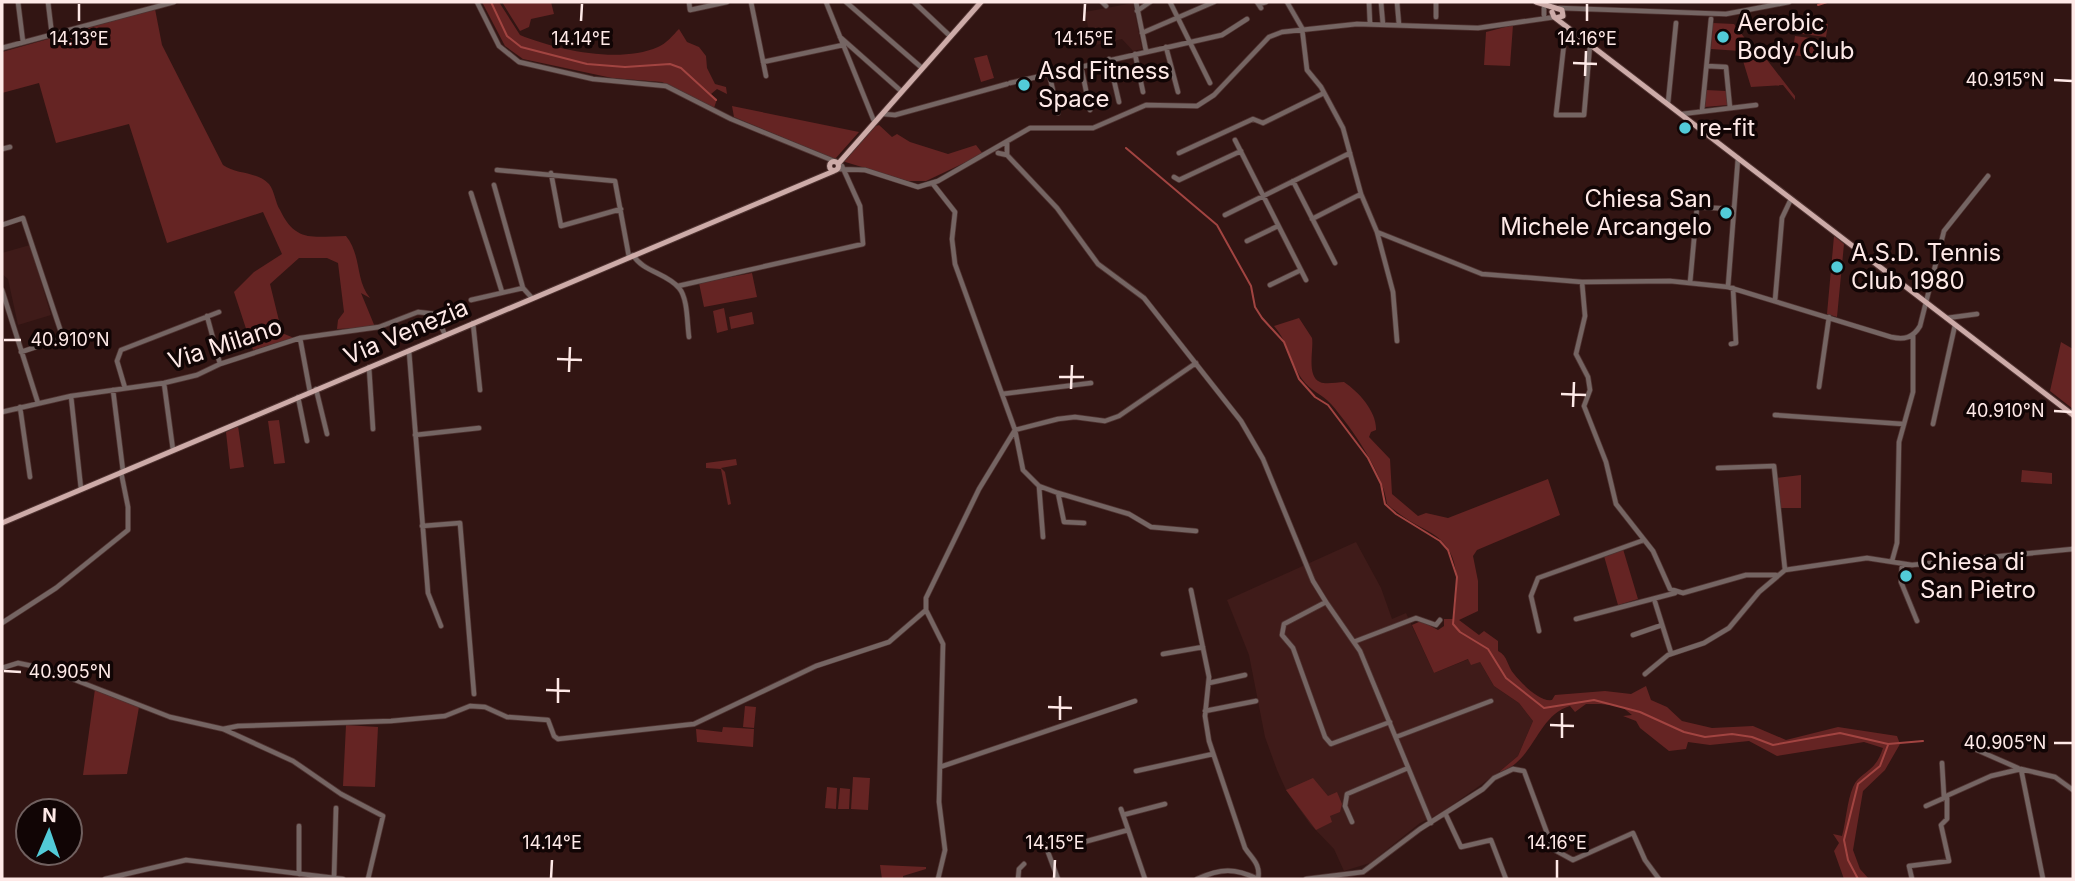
<svg xmlns="http://www.w3.org/2000/svg" width="2075" height="881" viewBox="0 0 2075 881" font-family="Inter,sans-serif">
<rect width="100%" height="100%" fill="#321513"/>
<!-- built -->
<path fill="#3f1b19" d="M1133,3L1142,49L1133,51L1122,39L1092,46L1085,12Z
M30,245L51,315L18,325L8,279L2,274V253Z
M1356,542L1381,588L1392,619L1406,613L1434,673L1469,659L1480,662L1494,686L1519,703L1533,721L1518,756L1499,772L1441,813L1420,823L1370,863L1344,871L1334,849L1310,824L1286,790L1277,770L1265,737L1249,655L1227,600Z"/>
<!-- green -->
<path fill="#652423" d="M482,2H499L520,35C557,50 619,64 658,47C666,44 673,35 679,29L687,42L699,47L706,56L707,68L715,84L726,87L727,94L717,89L711,94L717,99L714,108L662,82L612,78L523,59L505,46Z
M502,2H551L554,14L531,19L529,27L520,31Z
M155,9L162,45L223,165C237,175 257,171 269,184C275,192 275,202 280,210C296,244 315,236 346,236C362,256 355,280 370,298L361,293L375,327L337,329L338,320L344,312L338,263L327,258H299L270,284L282,333L294,338L253,350L234,292L254,272L282,254L263,212L167,243L129,124L56,143L39,83L2,93V52Z
M1796,21L1828,24L1826,37L1794,33Z
M1713,23L1734,24L1760,58L1764,56L1795,96V100L1783,85L1751,87L1740,51L1711,49Z
M1513,25L1510,66L1484,65L1486,32Z
M1795,36L1826,40L1823,59L1792,55Z
M987,55L994,78L981,82L974,58Z
M1706,90L1726,91L1728,105L1705,107Z
M732,106L859,132L835,159L734,117Z
M879,125L892,137L897,134L910,142L948,154L976,145L983,154L926,181H908L842,161L873,127Z
M1834,236L1844,244L1837,317L1827,314Z
M752,273L757,297L704,307L699,283Z
M724,308L728,330L717,333L713,311Z
M752,312L754,324L731,329L729,317Z
M1299,318L1312,338C1314,349 1306,376 1320,382C1326,385 1337,382 1344,382C1359,392 1377,412 1376,430L1371,432L1369,437L1390,459L1392,494L1418,516L1426,513L1448,518L1548,479L1560,515L1477,550L1473,556L1478,581V611L1459,620L1479,635L1484,631L1498,641V651C1508,656 1507,666 1514,674C1522,684 1540,702 1552,700L1555,695L1605,691L1631,694L1646,686L1651,700L1667,707L1682,721L1712,728L1753,726L1786,740L1838,727L1897,736L1900,744L1885,770L1863,791L1853,850L1860,869L1869,879H1844L1834,851L1839,843L1833,834L1842,836C1846,821 1847,801 1853,787C1860,771 1875,774 1883,748L1864,742L1777,756L1749,741L1710,745L1688,742L1686,749L1669,751L1640,728L1636,721L1623,716L1632,715L1621,706L1600,704H1586L1575,712L1570,706C1536,716 1534,763 1499,772L1518,756L1533,721L1519,703L1494,686L1480,662L1471,665L1468,659L1434,673L1412,625L1421,621L1438,630L1444,626V619H1454C1457,586 1464,550 1428,531C1414,524 1399,515 1387,504C1384,474 1351,427 1331,404C1322,394 1310,391 1302,379C1290,362 1290,345 1274,326Z
M2061,342L2073,349V409L2050,391Z
M279,420L285,463L274,464L268,421Z
M238,426L244,467L230,469L226,432Z
M736,459L737,465L721,468L725,472L731,504L728,505L721,469L706,468V463Z
M2022,470L2052,473V484L2021,482Z
M1801,475V508H1780L1775,478Z
M1623,549L1638,599L1618,605L1604,556Z
M95,689L139,707L127,774L83,775Z
M745,706L756,707L754,728L743,727Z
M346,725L378,727L375,787L343,786Z
M723,727L754,729L753,747L697,742L696,729L722,732Z
M853,777L870,778L868,810L851,809Z
M1313,778L1328,796L1337,792L1342,804L1340,812L1330,816L1332,822L1316,830L1286,790Z
M827,787L837,788L836,809L825,808Z
M840,788L850,789L849,809H838Z
M880,865L926,867V869L903,876V879H882Z"/>
<g fill="none" stroke-linecap="round" stroke-linejoin="round">
<!-- stream -->
<path stroke="#a24441" stroke-width="2" d="M491,2L507,36L521,47L587,64L625,67L670,64L681,68L716,100
M2072,2L2073,3
M1818,5L1827,2
M1126,148L1217,225L1251,286L1255,307L1262,318L1284,342L1299,379L1315,397L1328,405L1368,458L1381,484L1385,504L1396,514L1440,541L1448,550L1457,577L1453,624L1460,632L1488,649L1506,678L1544,708L1594,700L1640,712L1684,732L1705,737L1732,734L1752,737L1773,745L1840,733L1888,744L1923,741
M1858,879L1848,860L1844,840L1858,784L1880,766L1888,745"/>
<!-- minor casing -->
<g stroke="#4f3331" stroke-width="6">
<path id="minor" d="M18,2L23,42
M48,2L52,35
M477,2L499,46L519,62L593,79L666,86L731,119L834,161
M689,2L690,10L727,2
M751,2L766,76
M826,2L874,121
M846,2L922,68
M914,2L950,36
M1102,2L1106,6
M1136,2L1146,51
M1170,2L1210,83
M1257,2L1261,8
M1287,2L1302,28L1307,70L1321,87L1343,128L1361,194L1377,232L1482,274L1582,282L1670,281L1728,287L1891,337C1904,340 1913,338 1920,326L1944,231L1988,176
M1369,2L1370,24
M1381,2L1383,25
M1397,2L1399,25
M1436,2V17
M1259,4L1266,2
M1544,8V15
M1559,8L1726,14L1789,2
M1137,11L1150,2
M1566,26L1556,115H1584L1590,45
M1142,33L1214,2
M840,37L901,91
M1166,47L1178,92
M2,48L174,2
M1135,54L1143,92
M1109,59L1119,102
M763,62L843,45
M1081,66L1090,110
M1707,66L1726,67L1730,108
M1049,73L1058,113
M1010,83L1222,35L1247,19
M1668,103L1676,23
M1702,111L1711,19
M883,114L895,115L1007,84
M1682,114L1756,105
M1235,140L1306,280
M2,149L10,147
M998,153L1007,155L1057,208L1098,264L1144,298L1241,421L1263,459L1313,581L1326,602
M1179,153L1253,119L1263,123L1324,93
M1007,155V143
M837,169L865,170L918,187L938,181L1030,128H1093L1146,105L1197,106L1214,95L1269,37L1282,32L1357,24L1478,28L1555,17
M497,170L615,181L629,257
M551,173L561,226L621,209
M1174,177L1179,180L1241,151
M1293,181L1335,263
M933,184L955,212L952,239L955,264L1015,430L979,489L926,598V610L943,644L939,802L945,850L938,879
M494,185L523,288
M471,193L502,292
M1225,215L1350,153
M1312,219L1361,194
M2,225L23,218L63,338L21,352
M1377,232L1393,292L1397,341
M1247,241L1278,226
M633,255C643,272 667,273 679,288C688,298 687,324 689,337
M1582,282L1585,316L1576,354L1588,377L1590,390L1584,406L1606,462L1616,504L1653,551L1670,589L1683,593L1746,575H1776
M1690,283L1697,207L1734,209
M1270,285L1301,270
M678,286L863,244L860,206L842,166
M1728,287L1738,158
M2,290L38,403
M471,300L523,288L532,298
M1775,301L1782,218L1791,199
M207,316L220,364
M1947,318L1977,314
M473,323L480,390
M300,338L310,392
M1731,344L1736,343L1733,288
M409,351L428,593L441,626
M369,367L373,429
M164,383L173,450
M1819,387L1829,317
M125,388L117,361L121,350L219,312
M316,389L327,434
M113,390L123,471
M1002,394L1091,383
M71,396L81,489
M298,397L307,441
M20,407L30,477
M2,412L71,396L164,383L197,375L220,364L300,338L379,327L418,312L436,314L445,335
M1775,415L1903,424
M1933,424L1955,325
M415,435L479,428
M1718,468L1774,466L1785,570
M1039,486L1058,493L1064,522L1084,523
M1058,493L1129,514L1151,527L1196,531
M422,526L460,523L474,694
M1043,537L1039,486L1023,470L1015,430L1058,419L1075,417L1105,421L1119,416L1196,363
M1892,561L1897,543L1899,442L1913,392V335
M1902,564L1901,582L1917,621
M1191,590L1209,677L1205,716L1209,741L1245,848C1252,859 1261,864 1258,879C1235,868 1221,868 1197,879
M1655,602L1671,653
M1576,619L1675,593
M2,623L56,588L128,530V507L121,472
M1539,631L1531,596L1538,578L1644,540
M1633,635L1662,625
M1356,641L1416,618L1436,625L1440,620
M1163,654L1203,647
M2,668L18,663L47,669L170,717L223,729L293,761L341,794L383,816L368,879
M1645,674L1668,655L1704,643L1729,628L1759,592L1785,570L1867,558L1912,565L2073,549
M1209,683L1245,675
M1205,711L1256,701
M1390,722L1331,744L1325,737L1293,648L1282,635L1284,624L1326,602L1360,651L1431,823
M223,729L238,726L391,721L445,716L470,706L485,707L507,717L548,720L554,736L558,739L694,724L816,666L889,642L926,610
M1396,737L1491,701
M1977,750L2018,768
M1942,763L1944,797L1991,776L2021,769
M940,767L1135,701
M1136,771L1213,754
M1926,806L1944,798
M1121,809L1145,879
M1123,815L1165,804
M1446,815L1461,847L1491,840L1506,879
M1352,822L1345,806L1347,794L1408,768
M1042,836L1058,879
M1080,843L1128,830
M299,874V826
M334,878L336,808
M105,879L186,860L343,879
M1018,879L1019,869L1024,864
M1306,879L1363,872L1420,829L1483,789L1494,778L1513,769L1524,771L1553,849L1573,860L1633,833L1645,860L1659,879
M1912,879L1909,866L1949,861L1941,825L1947,819V797
M2043,879L2021,769L2055,777L2073,790"/>
</g>
<!-- major casing -->
<g stroke="#4f3331" stroke-width="7">
<path id="major" d="M1536,2L1562,10L1563,16L1556,18
M1552,12L1554,17L2073,415
M829.5 166a4.5 4.5 0 1 1 9 0a4.5 4.5 0 1 1-9 0Z
M838,164L981,2
M2,523L834,171"/>
</g>
<!-- minor -->
<use href="#minor" stroke="#756563" stroke-width="4.5"/>
<!-- major -->
<use href="#major" stroke="#cdaba8" stroke-width="5"/>
</g>
<!-- ticks -->
<path fill="none" stroke="#fee9e7" stroke-width="2.5" d="M79,21V4M581,21L582,4M1084,21L1085,4M1587,21V4M1573,63L1597,64M1585,76L1586,51M2054,80L2072,81M4,340H21M557,359L582,360M569,372L570,347M1059,377H1084M1071,389L1072,365M1561,394L1586,395M1573,407L1574,382M2054,411L2072,412M4,671L21,672M546,690L570,691M558,703V678M1048,707L1072,708M1060,720V696M1550,725L1574,726M1562,738V713M2054,743H2072M551,878L552,860M1054,878L1055,860M1557,878V860"/>
<!-- markers -->
<g fill="#52cbd8" stroke="#110505" stroke-width="2.5">
<circle cx="1723" cy="37" r="7"/>
<circle cx="1024" cy="85" r="7"/>
<circle cx="1685" cy="128" r="7"/>
<circle cx="1726" cy="213" r="7"/>
<circle cx="1837" cy="267" r="7"/>
<circle cx="1906" cy="576" r="7"/>
</g>
<g text-anchor="middle" stroke-width="7" stroke-linejoin="round" paint-order="stroke">
<!-- poi labels -->
<g font-size="24" fill="#fee9e7" stroke="#110505" text-anchor="start">
<text x="1737" y="31">Aerobic<tspan x="1737" dy="28">Body Club</tspan></text>
<text x="1038" y="79">Asd Fitness<tspan x="1038" dy="28">Space</tspan></text>
<text x="1699" y="136">re-fit</text>
<text x="1712" y="207" text-anchor="end">Chiesa San<tspan x="1712" dy="28">Michele Arcangelo</tspan></text>
<text x="1851" y="261">A.S.D. Tennis<tspan x="1851" dy="28">Club 1980</tspan></text>
<text x="1920" y="570">Chiesa di<tspan x="1920" dy="28">San Pietro</tspan></text>
</g>
<!-- street labels -->
<g font-size="24" fill="#fee9e7" stroke="#110505">
<text transform="translate(406 332) rotate(-23)" y="8">Via Venezia</text>
<text transform="translate(225 344) rotate(-18)" y="8">Via Milano</text>
</g>
</g>
<g font-size="18" text-anchor="middle" fill="#fee9e7" stroke="#110505" stroke-width="7" stroke-linejoin="round" paint-order="stroke">
<text x="79" y="45">14.13°E</text>
<text x="581" y="45">14.14°E</text>
<text x="1084" y="45">14.15°E</text>
<text x="1587" y="45">14.16°E</text>
<text x="2005" y="86">40.915°N</text>
<text x="70" y="346">40.910°N</text>
<text x="2005" y="417">40.910°N</text>
<text x="70" y="678">40.905°N</text>
<text x="2005" y="749">40.905°N</text>
<text x="552" y="849">14.14°E</text>
<text x="1055" y="849">14.15°E</text>
<text x="1557" y="849">14.16°E</text>
</g>
<!-- border -->
<rect width="2075" height="881" fill="none" stroke="#fee9e7" stroke-width="7"/>
<!-- north arrow -->
<g transform="translate(49 832) rotate(2)"><circle r="33" fill="#110505" stroke="#70605f" stroke-width="2"/>
<path d="M0-5L12 26L0 18L-12 26Z" fill="#52cbd8"/>
<text y="-10" font-size="19" font-weight="bold" text-anchor="middle" fill="#fee9e7">N</text>
</g>
</svg>
